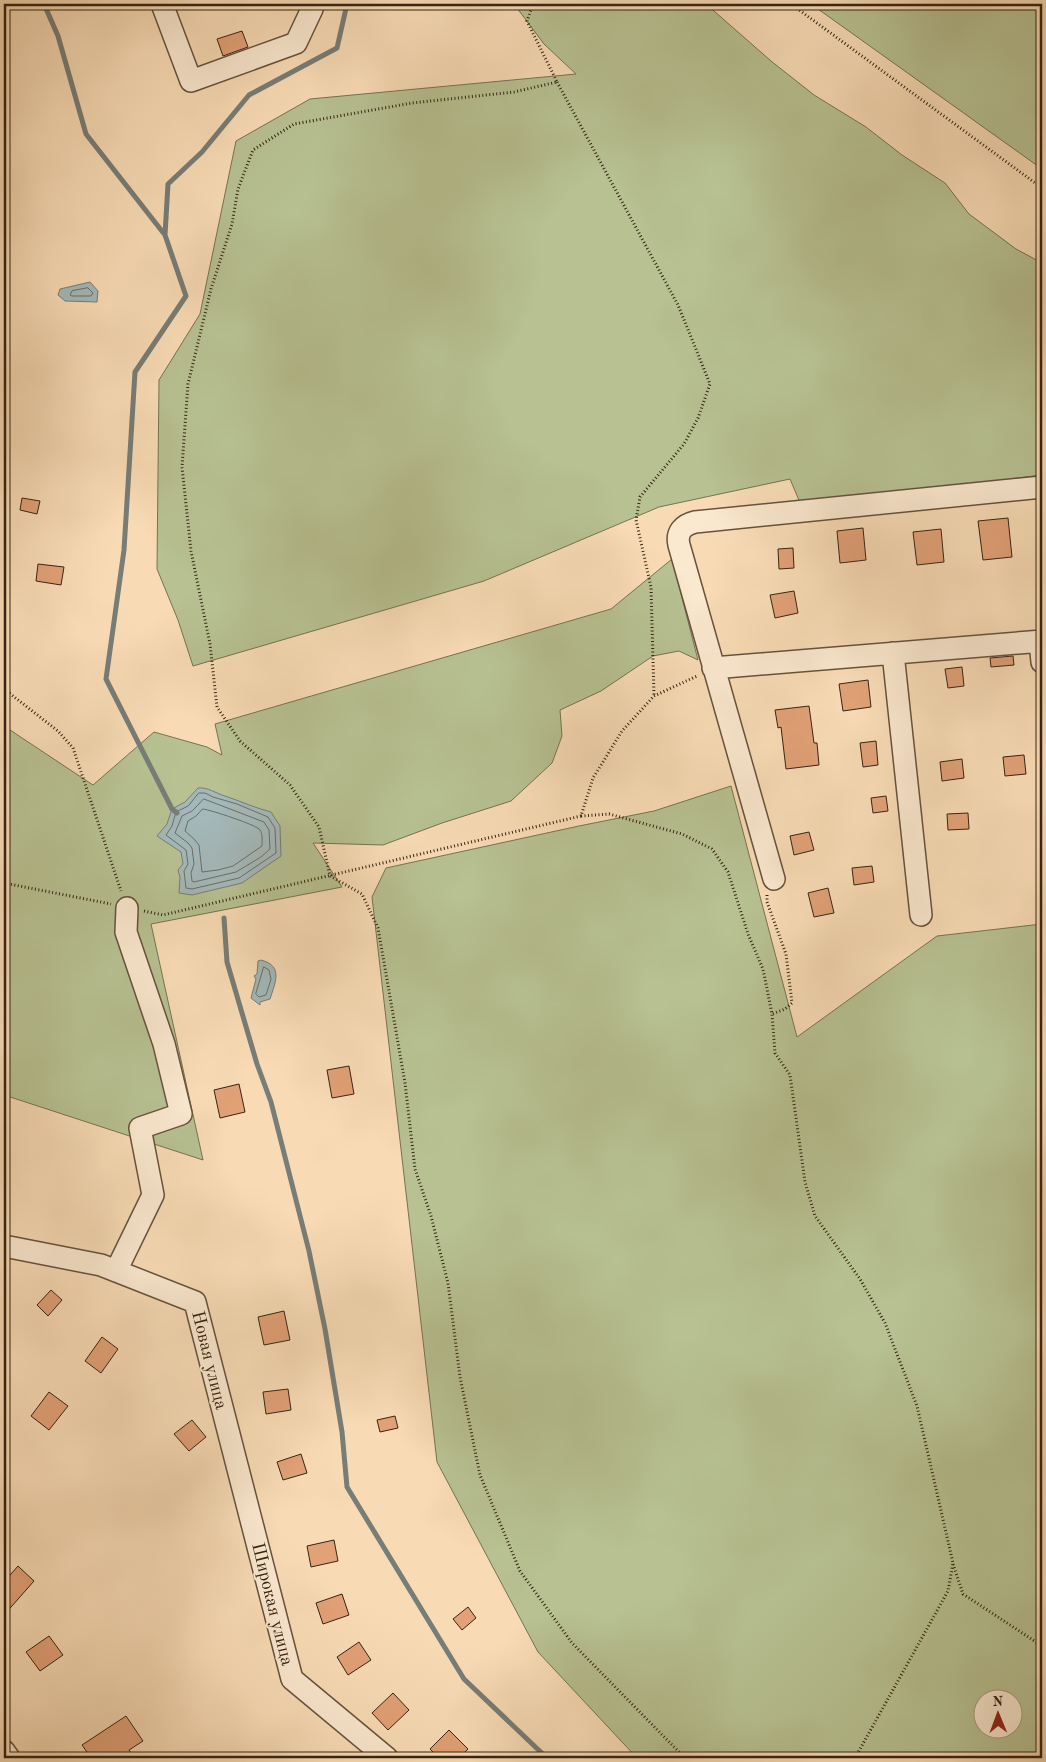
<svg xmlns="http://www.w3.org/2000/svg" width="1046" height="1762" viewBox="0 0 1046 1762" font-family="'Old Standard TT',serif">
<rect width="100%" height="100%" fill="#f8dbb5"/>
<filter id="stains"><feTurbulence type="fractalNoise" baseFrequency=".004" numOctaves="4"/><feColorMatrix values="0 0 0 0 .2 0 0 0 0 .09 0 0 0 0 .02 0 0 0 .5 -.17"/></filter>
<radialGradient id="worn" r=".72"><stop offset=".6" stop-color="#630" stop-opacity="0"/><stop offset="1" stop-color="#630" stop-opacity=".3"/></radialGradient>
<!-- green -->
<path fill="#b7c192" stroke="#767252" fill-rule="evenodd" d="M514,4H706L771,61L814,95L866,127L902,155L945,183L969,214L1016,249L1042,263V475L801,505L790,479L659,507L484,581L193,666L178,620L157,569L159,380L200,314L236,141L310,99L576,74L544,44Z
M811,4H1042V169Z
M672,559L698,660L679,651L653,656L601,691L560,710L562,736L552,763L511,801L442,823L383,845L313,843L342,887L151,924L203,1160L4,1095V726L93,785L154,732L207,747L222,755L215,724L611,609Z
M731,786L797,1037L937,936L1042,924V1758H637L538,1652L437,1462L372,897L386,868L579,826L654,811ZM984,1700H1014V1730H984Z"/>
<!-- water -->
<path fill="#a3b8b9" stroke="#777d77" d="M90,282L98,291L97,302L65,301L58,295L60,289Z
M198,788C208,787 215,793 225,796C240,801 255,808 271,812L280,826L281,856L242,883L192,895L179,893L180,877L178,870L183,864L181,852L157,836L167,824L172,809L185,802Z
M261,960C284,966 275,983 270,999L260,1002V1005L251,998L256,979L254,976L257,974L258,961Z"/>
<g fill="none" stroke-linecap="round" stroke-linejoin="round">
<!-- shore -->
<path stroke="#6c6e66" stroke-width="1" d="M88,288L93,293L91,296H72L70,295L72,291Z
M199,793H205L213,797L237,804L268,817L275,828L276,853L239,878L192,889L186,888L184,871L188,864L186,850L166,835L172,826L176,812L188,806Z
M204,799L264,822L269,830L270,849L261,857L236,872L194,882L192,881L191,873L194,864L192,848L188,843L175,833L182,816L192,811Z
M203,809C211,810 257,825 260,830C263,834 262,842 262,846L233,866L218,870L202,872L199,845L194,839L185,831L188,821L196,816Z
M264,967L269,970L271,979L266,995L259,997L256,994Z"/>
<!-- stream -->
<path stroke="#777d77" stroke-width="5" d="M44,4L58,36L86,134L165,235L186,296L135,372L124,550L106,679L172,809L177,813
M165,235L168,184L202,152L249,95L337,48L347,4
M224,918L227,962L257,1064L271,1102L309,1251L325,1329L342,1432L347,1487L464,1679L547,1758"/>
</g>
<!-- building -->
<path fill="#e2a177" stroke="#352413" d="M242,31L248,47L223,56L217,39Z
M22,498L40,501L37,514L20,510Z
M1008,518L1012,557L983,560L978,521Z
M863,528L866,560L840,563L837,531Z
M941,529L944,562L917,565L913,532Z
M793,548L794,568L779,569L778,549Z
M38,564L64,567L61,585L36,581Z
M794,591L798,613L775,618L770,595Z
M1013,656L1014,665L991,667L990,658Z
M962,667L964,686L948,688L945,669Z
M868,680L871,707L843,711L839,684Z
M809,706L814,743H817L819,765L786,769L781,727L778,728L775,710Z
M876,741L878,765L863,767L860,743Z
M1024,755L1026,774L1005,776L1003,757Z
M962,759L964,778L942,781L940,762Z
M886,796L888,811L873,813L871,798Z
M968,813L969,829L948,830L947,814Z
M809,832L814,850L794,855L790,836Z
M872,866L874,882L854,885L852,868Z
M828,888L834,913L814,917L808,893Z
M349,1066L354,1094L332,1098L327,1070Z
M239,1084L245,1112L220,1118L214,1090Z
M51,1290L62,1300L48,1316L37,1305Z
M284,1311L290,1340L264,1345L258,1317Z
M102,1337L118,1349L101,1373L85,1361Z
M288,1389L291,1410L266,1414L263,1392Z
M49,1392L68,1406L49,1430L31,1416Z
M395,1416L398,1428L380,1432L377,1420Z
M192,1420L206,1437L189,1451L174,1434Z
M301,1454L307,1473L283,1480L277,1462Z
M334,1540L338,1561L311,1567L307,1546Z
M18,1566L34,1581L4,1615V1582Z
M342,1594L349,1615L323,1624L316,1603Z
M468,1607L476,1618L462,1630L453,1619Z
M49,1636L63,1655L40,1671L26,1652Z
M359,1642L371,1660L348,1675L337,1657Z
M393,1693L409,1710L388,1730L372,1713Z
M126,1716L143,1741L129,1750L135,1758H91L82,1745Z
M449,1730L468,1749L459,1758H439L430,1749Z"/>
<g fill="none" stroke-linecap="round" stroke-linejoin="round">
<!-- minor casing -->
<g stroke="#66523c" stroke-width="24">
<path id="minor" d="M162,4L191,81L296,43L312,9L313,4
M1040,641L1042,662
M893,653L921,915
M713,668L1042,641
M774,879L679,545C676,532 683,525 695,522L1042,487
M4,1246L101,1265L195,1302L292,1679L387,1758
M116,1271L153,1195L140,1128L181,1114L164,1044L126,932L127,908
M4,1751L9,1758"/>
</g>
<!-- path -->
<path stroke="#352413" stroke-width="3" stroke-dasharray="1 2.5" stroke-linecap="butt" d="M533,4L527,21L557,82L514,92L412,103L294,124L253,150L238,189L232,224L211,289L188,384L182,467L191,551L210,644L217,707L240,741L290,785L319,827L330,876L362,894L378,928L405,1083L415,1169L431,1216L448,1283L460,1377L480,1475L520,1571L572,1643L685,1758
M791,4L1042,188
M557,82L678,305L710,384L698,418L684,444L640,497L636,520L651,587L654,696
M4,689L58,731L73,748L121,891
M581,816L609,814L682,834L712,849L728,872L748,934L763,969L772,1014L775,1053L790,1075L805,1182L815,1216L860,1279L885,1323L917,1406L953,1563L948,1591L855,1758
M4,883L111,904
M767,895V902L786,954L792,1003L785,1009L772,1014
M144,911L163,915L581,816L593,778L622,731L654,696L697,676
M953,1564L963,1594L1042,1646"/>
<!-- minor -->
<use href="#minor" stroke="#fae8cf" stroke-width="21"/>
</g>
<g text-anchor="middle" stroke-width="4" stroke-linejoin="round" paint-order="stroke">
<!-- street labels -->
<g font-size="18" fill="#352413" stroke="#fae8cf">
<text transform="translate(210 1360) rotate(76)" y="6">Новая улица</text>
<text transform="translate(273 1604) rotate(76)" y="6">Широкая улица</text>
</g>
</g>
<!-- margin -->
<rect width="1046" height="1762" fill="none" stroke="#f8dbb5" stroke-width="20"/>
<rect x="5" y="5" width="1036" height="1752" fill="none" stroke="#352413" stroke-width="2.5"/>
<rect x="10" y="10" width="1026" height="1742" fill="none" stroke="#352413"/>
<!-- north arrow -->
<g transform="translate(998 1714) rotate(359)"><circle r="24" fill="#fae8cf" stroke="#ab9a84"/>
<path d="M0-4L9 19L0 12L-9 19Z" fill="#8f2418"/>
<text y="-8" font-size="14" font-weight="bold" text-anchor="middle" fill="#352413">N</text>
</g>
<rect width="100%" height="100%" filter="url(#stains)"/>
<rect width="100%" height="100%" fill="url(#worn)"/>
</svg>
